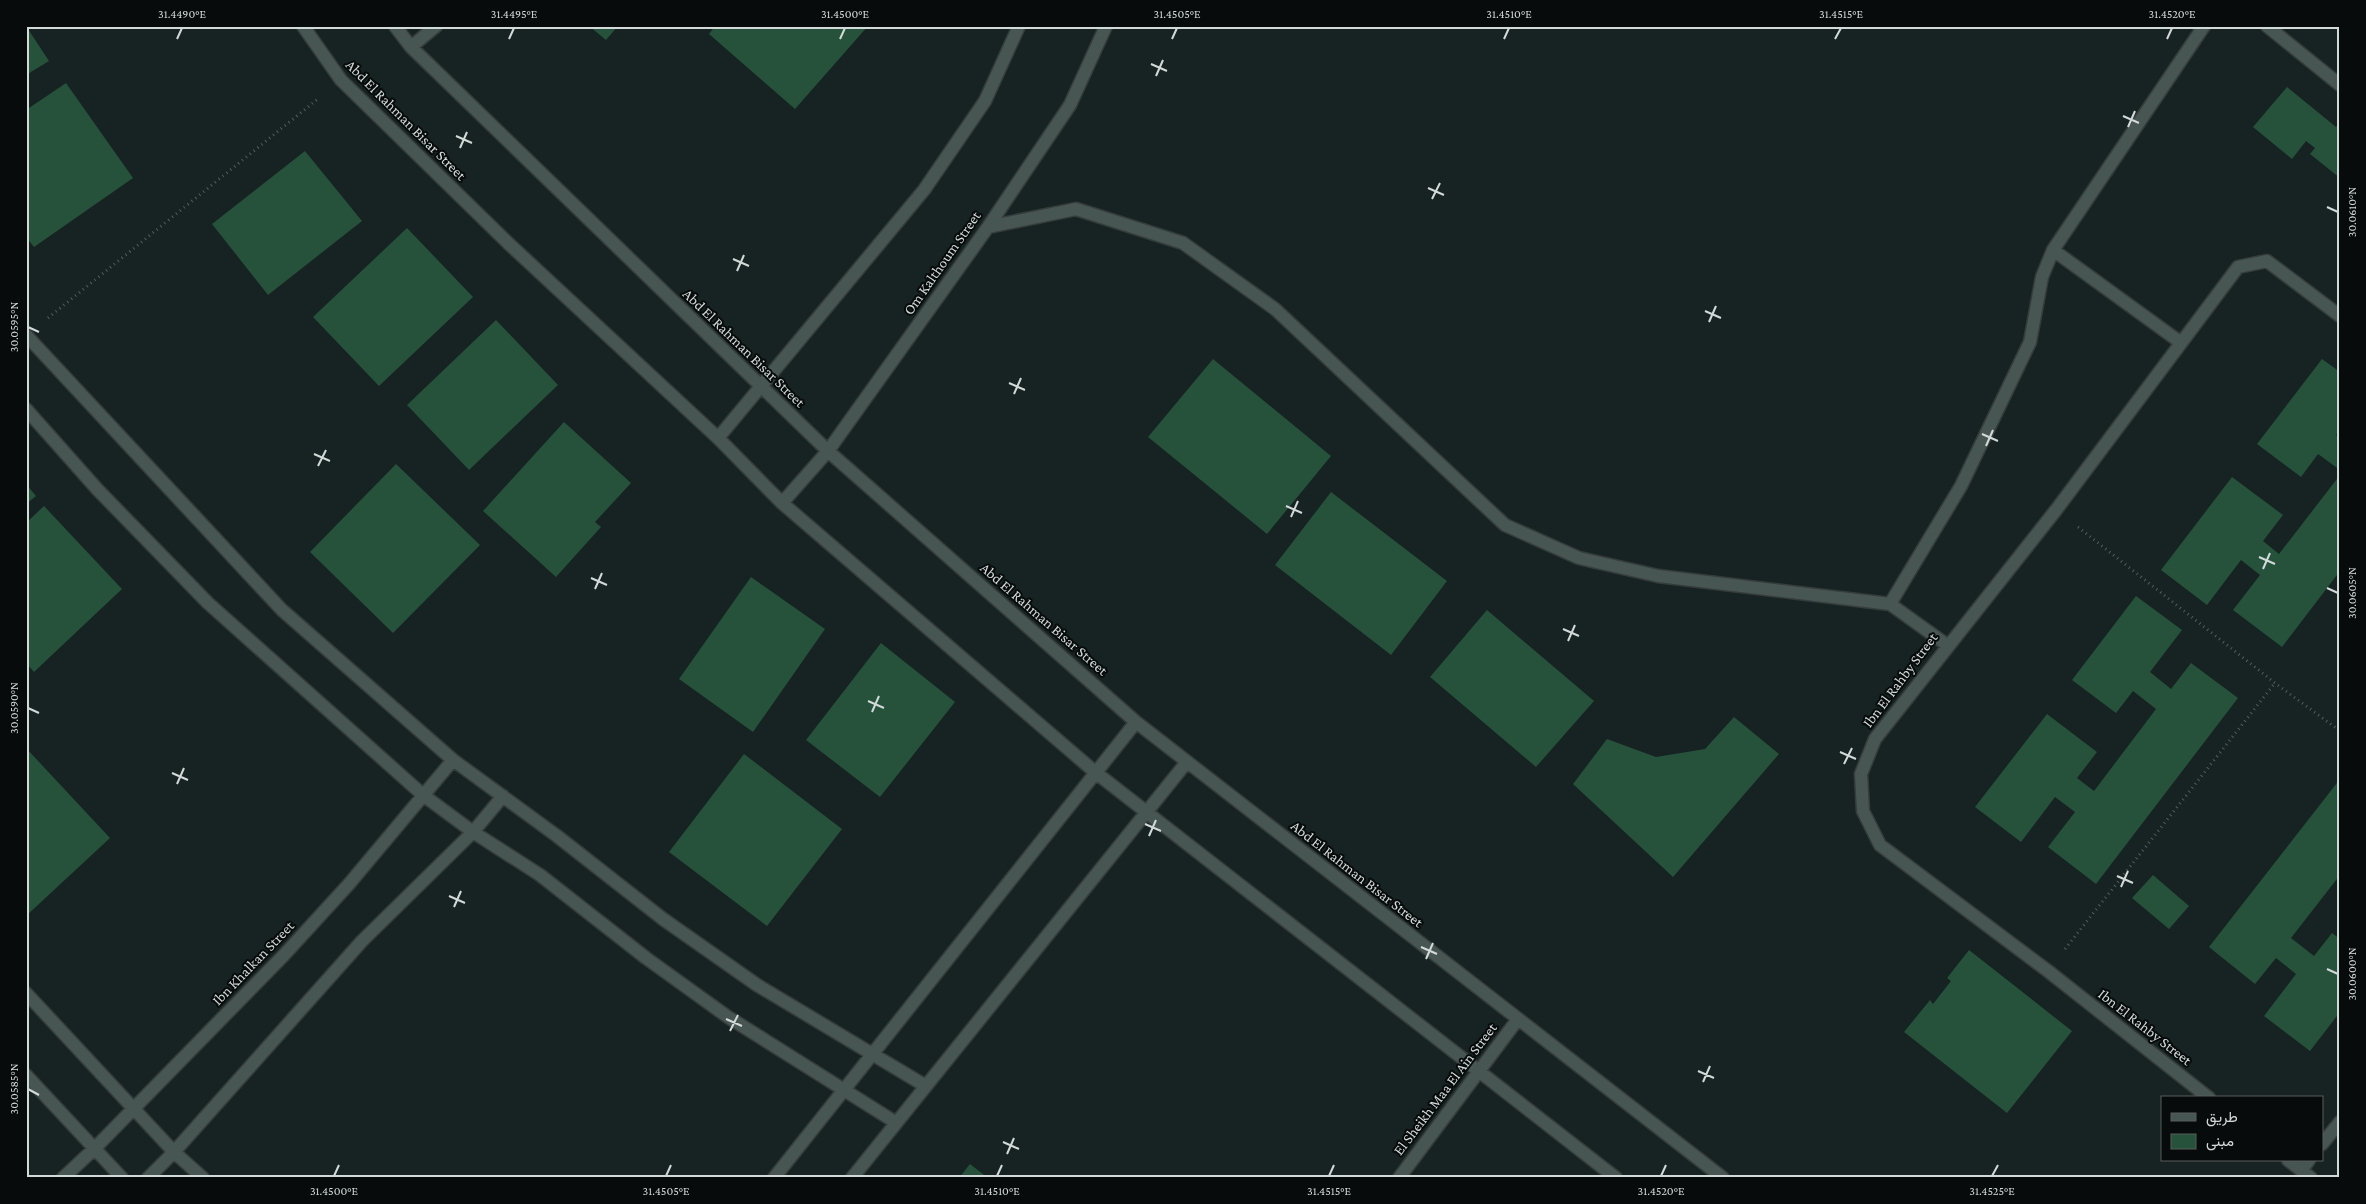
<svg xmlns="http://www.w3.org/2000/svg" width="2366" height="1204" viewBox="0 0 2366 1204" font-family="'Crimson Pro',Vazirmatn,serif">
<rect width="100%" height="100%" fill="#172322"/>
<!-- building -->
<path fill="#26513a" d="M26,26L49,61L26,75Z
M589,26H618L606,40Z
M715,26H868L795,109L709,34Z
M66,83L133,178L34,247L26,237V110Z
M2287,87L2336,127L2340,123V178L2310,154L2315,148L2306,141L2292,159L2253,127Z
M305,151L362,221L268,295L212,224Z
M407,228L473,297L379,386L313,317Z
M496,320L558,385L469,470L407,405Z
M1213,359L1331,456L1267,534L1148,437Z
M2322,359L2340,372V430L2336,435L2340,438V470L2318,454L2301,477L2257,444Z
M564,422L631,483L595,522L601,527L556,577L483,511Z
M396,464L480,545L393,633L310,552Z
M2340,475V571L2282,647L2233,610L2260,575L2241,560L2207,605L2161,570L2232,477L2283,515L2263,541L2279,554Z
M26,484L36,496L26,504Z
M1331,492L1447,581L1391,655L1275,565Z
M44,506L122,589L34,672L26,663V523Z
M751,577L825,629L753,732L679,679Z
M2136,596L2182,630L2150,672L2171,689L2191,663L2238,698L2096,884L2048,847L2075,812L2055,797L2021,842L1975,807L2047,714L2097,752L2077,778L2094,791L2156,709L2133,691L2116,713L2072,680Z
M1487,610L1594,701L1536,767L1430,677Z
M881,643L955,702L880,797L806,740Z
M1734,717L1779,754L1673,877L1573,784L1607,739L1656,757L1705,749Z
M26,748L110,838L26,916Z
M744,754L842,829L767,926L669,852Z
M2340,779V875L2291,938L2314,956L2332,933L2340,939V1012L2310,1051L2264,1016L2296,974L2276,958L2255,984L2209,947Z
M2153,875L2189,906L2169,929L2132,898Z
M1969,950L2072,1031L2007,1113L1904,1032L1930,1000L1933,1004L1951,981L1947,978Z
M970,1164L988,1178H959Z"/>
<g fill="none" stroke-linecap="round" stroke-linejoin="round">
<!-- minor casing -->
<g stroke="#353d3c" stroke-width="15">
<path id="minor" d="M303,26L341,80L508,243L718,438L782,503L1095,772L1616,1178
M395,26L411,47L828,451L1136,722L1723,1178
M2267,26L2340,85
M411,47L436,26
M988,227L1076,209L1183,243L1275,309L1505,525L1579,558L1658,576L1890,604L1961,486L2030,342L2042,277L2053,250L2204,26
M2053,250L2180,342
M26,335L282,610L453,760L557,836L663,919L757,985L924,1085
M26,409L97,489L208,603L423,795L473,832L540,875L646,958L728,1017L895,1122
M718,438L924,190L985,101L1019,26
M782,503L828,451L988,227L1070,105L1106,26
M1890,604L1947,645
M26,993L174,1152L203,1178
M26,1075L122,1178
M2209,1098L2048,971L1880,845L1863,811L1861,774L1875,739L2056,510L2238,267L2267,261L2340,316
M2322,1144L2340,1122
M2288,1160L2311,1178
M2301,1170L2309,1160
M63,1178L94,1149L284,955L349,884L453,760
M148,1178L174,1152L362,941L473,832L503,796
M774,1178L1136,722
M852,1178L1186,763
M1399,1178L1518,1019"/>
</g>
<!-- path -->
<path stroke="#525d5c" stroke-width="3" stroke-dasharray="1 4" stroke-linecap="butt" d="M48,318L319,98
M2078,527L2275,683L2340,731
M2065,949L2275,683"/>
<!-- minor -->
<use href="#minor" stroke="#475553" stroke-width="12"/>
</g>
<!-- ticks -->
<path fill="none" stroke="#d2dad9" stroke-width="2" d="M177,39L182,28M509,39L514,28M840,39L845,28M1172,39L1177,28M1504,39L1509,28M1835,39L1841,28M2167,39L2172,28M1151,64L1167,71M1156,76L1163,60M2123,116L2139,123M2128,127L2135,111M456,136L472,143M460,148L467,132M1428,188L1444,195M1432,199L1440,183M2327,207L2338,212M733,259L749,266M737,271L744,255M1705,311L1721,318M1709,322L1716,306M28,327L39,332M1009,383L1025,390M1014,394L1021,378M1982,434L1998,441M1986,446L1993,430M314,454L330,461M318,466L326,450M1286,506L1302,513M1291,517L1298,501M2259,557L2275,564M2263,569L2270,553M591,578L607,585M2327,588L2338,593M595,589L602,573M1563,629L1579,636M1568,641L1575,625M868,701L884,708M28,708L39,713M872,712L879,696M1840,752L1856,759M1844,764L1852,748M172,773L188,780M177,784L184,768M1145,824L1161,831M1149,836L1156,820M2117,876L2133,883M2121,887L2128,871M449,896L465,903M454,907L461,891M1421,947L1437,954M1426,959L1433,943M2327,969L2338,974M726,1019L742,1026M730,1031L738,1015M1698,1071L1714,1078M1703,1082L1710,1066M28,1089L39,1095M1003,1142L1019,1149M1007,1154L1014,1138M334,1176L339,1165M666,1176L671,1165M997,1176L1002,1165M1329,1176L1334,1165M1661,1176L1666,1165M1992,1176L1998,1165"/>
<g text-anchor="middle" stroke-width="4" stroke-linejoin="round" paint-order="stroke">
<!-- street labels -->
<g font-size="15" fill="#d2dad9" stroke="#070b0b">
<text transform="translate(406 120) rotate(45)" y="5">Abd El Rahman Bisar Street</text>
<text transform="translate(942 263) rotate(-55)" y="5">Om Kalthoum Street</text>
<text transform="translate(744 348) rotate(44)" y="5">Abd El Rahman Bisar Street</text>
<text transform="translate(1044 619) rotate(41)" y="5">Abd El Rahman Bisar Street</text>
<text transform="translate(1900 680) rotate(-53)" y="5">Ibn El Rahby Street</text>
<text transform="translate(1357 874) rotate(38)" y="5">Abd El Rahman Bisar Street</text>
<text transform="translate(253 963) rotate(-46)" y="5">Ibn Khalkan Street</text>
<text transform="translate(2145 1027) rotate(38)" y="5">Ibn El Rahby Street</text>
<text transform="translate(1445 1089) rotate(-53)" y="5">El Sheikh Maa El Ain Street</text>
</g>
</g>
<!-- border -->
<rect width="2366" height="1204" fill="none" stroke="#070b0b" stroke-width="55"/>
<!-- legend -->
<rect x="2161" y="1096" width="162" height="65" fill="#070b0b" stroke="#585e5d"/>
<rect x="2171" y="1113" width="25" height="8" fill="#475553" stroke="#585e5d"/>
<text x="2206" y="1122" font-size="15" fill="#d2dad9">طريق</text>
<rect x="2171" y="1134" width="25" height="15" fill="#26513a" stroke="#585e5d"/>
<text x="2206" y="1146" font-size="15" fill="#d2dad9">مبنى</text>
<rect x="28" y="28" width="2310" height="1148" fill="none" stroke="#d2dad9" stroke-width="2"/>
<g font-size="12" text-anchor="middle" fill="#d2dad9">
<text x="182" y="18">31.4490°E</text>
<text x="514" y="18">31.4495°E</text>
<text x="845" y="18">31.4500°E</text>
<text x="1177" y="18">31.4505°E</text>
<text x="1509" y="18">31.4510°E</text>
<text x="1841" y="18">31.4515°E</text>
<text x="2172" y="18">31.4520°E</text>
<text transform="translate(2352 212) rotate(-90)" y="4">30.0610°N</text>
<text transform="translate(14 327) rotate(-90)" y="4">30.0595°N</text>
<text transform="translate(2352 593) rotate(-90)" y="4">30.0605°N</text>
<text transform="translate(14 708) rotate(-90)" y="4">30.0590°N</text>
<text transform="translate(2352 974) rotate(-90)" y="4">30.0600°N</text>
<text transform="translate(14 1089) rotate(-90)" y="4">30.0585°N</text>
<text x="334" y="1195">31.4500°E</text>
<text x="666" y="1195">31.4505°E</text>
<text x="997" y="1195">31.4510°E</text>
<text x="1329" y="1195">31.4515°E</text>
<text x="1661" y="1195">31.4520°E</text>
<text x="1992" y="1195">31.4525°E</text>
</g>
</svg>
